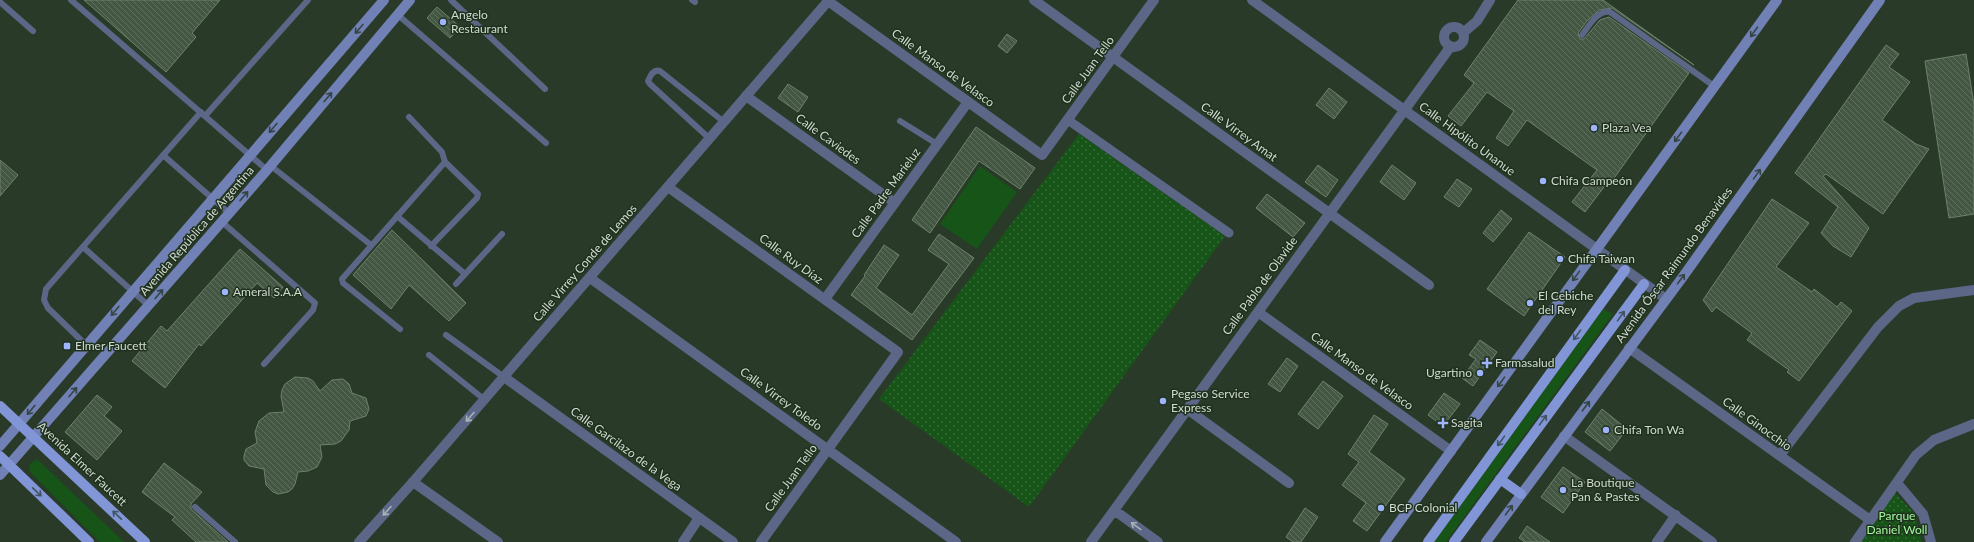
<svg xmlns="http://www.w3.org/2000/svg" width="1974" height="542" viewBox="0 0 1974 542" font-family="Lato,sans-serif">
<defs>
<pattern id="park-dots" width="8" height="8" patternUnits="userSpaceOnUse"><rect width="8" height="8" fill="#175417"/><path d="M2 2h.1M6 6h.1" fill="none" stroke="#386c38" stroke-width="1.8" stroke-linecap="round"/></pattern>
<pattern id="building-back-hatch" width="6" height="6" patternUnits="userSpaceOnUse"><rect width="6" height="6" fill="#445743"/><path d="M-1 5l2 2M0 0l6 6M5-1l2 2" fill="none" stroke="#5e6f5d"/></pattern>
</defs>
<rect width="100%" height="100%" fill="#293b28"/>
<!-- green -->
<path fill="#175417" d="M980,166L1017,192L977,249L940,224Z
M1603,309L1613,314L1446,542H1434Z
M37,459L124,542H100L29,471L30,464Z"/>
<!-- park -->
<path fill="url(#park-dots)" d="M1079,134L1225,236L1029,507L879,399Z
M1894,492L1914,513L1922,542H1860Z"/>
<!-- building -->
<path fill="url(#building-back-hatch)" stroke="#6d816b" d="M84,0H220L192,33L196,37L166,72Z
M1518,0H1603L1694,65L1612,8L1599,10L1587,21L1578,33L1580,39H1584L1600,20L1609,17L1689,73L1612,181L1610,179L1585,212L1572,202L1597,170L1527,120L1508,146L1496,138L1514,111L1487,92L1461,126L1448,116L1474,83L1464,75Z
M437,7L460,27L450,38L427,18Z
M1007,34L1017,41L1007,53L998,46Z
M1886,45L1899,54L1889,67L1910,82L1882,120L1916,144L1929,149L1883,214L1826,174L1823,176L1869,228L1851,257L1833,246L1821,233L1838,207L1795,173Z
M1966,54L1974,105V214L1949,218L1925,61Z
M788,84L808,97L798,112L778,98Z
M1329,88L1347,102L1334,119L1316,105Z
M976,127L1035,168L1020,189L979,161L930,233L912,220Z
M0,160L18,175L0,196Z
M1318,165L1338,180L1326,197L1305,182Z
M1392,165L1416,183L1404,200L1380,182Z
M1457,179L1472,189L1459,207L1444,197Z
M1267,194L1305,223L1293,237L1256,208Z
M1772,199L1809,223L1776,267L1812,292L1814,289L1837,307L1841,302L1852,311L1799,381L1787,372L1789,370L1747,340L1752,333L1716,307L1712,312L1703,300Z
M1501,210L1512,219L1493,242L1483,233Z
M392,230L466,303L449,321L409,285L391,309L353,275Z
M1529,232L1565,257L1524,316L1487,289Z
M939,234L974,258L912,340L851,295L865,276L864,275L884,245L899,255L876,288L912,315L949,264L928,250Z
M240,249L283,287L274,298L257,283L201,346L199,344L165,388L132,361L161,326L167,331Z
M1480,340L1497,352L1473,386L1462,378L1476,359L1469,355Z
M1287,358L1298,366L1280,392L1268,384Z
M295,377L308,378L313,381L320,391L332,380L343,379L349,384L352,393L366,398L369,409L366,416L350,421L349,430L341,441L335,444L320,445L322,457L317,467L308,471L298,472L295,484L292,489L288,492L278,494L273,492L266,485L264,469L249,466L244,460V456L246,449L257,443L255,432L259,421L269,413L284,412L281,396L282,390L285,384Z
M1323,381L1343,396L1318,429L1298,414Z
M1444,393L1460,404L1443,426L1428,415Z
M97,395L112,407L104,416L122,431L97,460L65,432Z
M1602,409L1627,429L1610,451L1585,432Z
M1374,415L1388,424L1369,452L1405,479L1367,531L1353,521L1366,503L1342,485L1359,462L1348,454Z
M164,463L202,492L191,504V509L228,542H196L172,520L175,517L142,492Z
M1563,467L1585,482L1563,513L1541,497Z
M1305,508L1318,517L1301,542H1293L1286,537Z
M1527,526L1550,542H1525L1519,538Z"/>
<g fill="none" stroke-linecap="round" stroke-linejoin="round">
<!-- service -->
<path stroke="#5c6687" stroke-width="6" d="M71,0L267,170
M451,0L545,89
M692,0L695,2
M0,2L33,31
M398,15L546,143
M1582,35C1589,26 1597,10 1610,12L1714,86
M205,116L308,0
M409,117L442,152L445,162L478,194L477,198L431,246
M900,121L937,144
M710,139L650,84L648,81C650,76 654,69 660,71L724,122
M163,155L229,213
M271,166L371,245
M397,216L465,274
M222,222L315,303L313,310L264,364
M83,247L149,306
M456,284L502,234
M400,329L343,283L342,279L445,162
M446,335L504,377
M86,345L48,308L44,300L46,289L201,112
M429,355L485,400
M195,507L235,542"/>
<!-- pedestrian -->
<path stroke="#5c6687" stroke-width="9" d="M1068,120L1229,233"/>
<!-- minor -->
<path stroke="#5c6687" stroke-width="10" d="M1034,0L1429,285
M1252,0L1666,299
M828,1L1042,155L1154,0
M1444 37a10 10 0 1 1 20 0a10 10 0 1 1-20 0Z
M1463,33L1477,21L1490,0
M746,96L895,203
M668,187L898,352L761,542
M590,278L956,542
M825,299L968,102
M1258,312L1451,451
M1629,348L1870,520
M504,377L733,542
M1187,409L1289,483
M1564,436L1712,542
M1780,455L1878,327L1899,306L1914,298L1974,290
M413,482L498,542
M1897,483L1923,514L1931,542
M1114,510L1158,542
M683,542L699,518
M1091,542L1451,46
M1657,542L1676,515
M1855,542L1916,455L1934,440L1974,424"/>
<!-- tertiary -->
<path stroke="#5c6687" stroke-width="10" d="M359,542L413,482L829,0"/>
<!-- secondary -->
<path stroke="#7181b5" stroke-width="10" d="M0,446L384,0
M0,475L267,170L410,0
M1385,542L1777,0
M1486,542L1682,278L1880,0"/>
<!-- primary -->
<path stroke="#8195d7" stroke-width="10" d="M0,406L145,542
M0,456L89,542
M1500,479L1521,494
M1428,542L1625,270
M1454,542L1644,284"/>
</g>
<!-- one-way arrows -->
<defs><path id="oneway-shaft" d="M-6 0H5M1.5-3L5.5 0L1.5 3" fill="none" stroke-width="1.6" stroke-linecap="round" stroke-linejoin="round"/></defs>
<g stroke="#344544">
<use href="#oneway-shaft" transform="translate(359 29) rotate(131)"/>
<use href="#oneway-shaft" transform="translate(1754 32) rotate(126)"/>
<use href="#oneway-shaft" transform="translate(328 97) rotate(-50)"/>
<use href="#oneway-shaft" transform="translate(273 128) rotate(131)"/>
<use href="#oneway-shaft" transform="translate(1678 137) rotate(126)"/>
<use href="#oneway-shaft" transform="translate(1757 174) rotate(-55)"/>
<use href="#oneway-shaft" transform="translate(244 196) rotate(-49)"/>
<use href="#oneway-shaft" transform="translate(1576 276) rotate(126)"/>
<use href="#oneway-shaft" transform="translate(1681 279) rotate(-54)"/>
<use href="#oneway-shaft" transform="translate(159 294) rotate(-49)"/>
<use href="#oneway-shaft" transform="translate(115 311) rotate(130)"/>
<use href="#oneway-shaft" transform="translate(1501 382) rotate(126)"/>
<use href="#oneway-shaft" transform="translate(73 392) rotate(-49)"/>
<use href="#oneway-shaft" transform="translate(1586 406) rotate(-53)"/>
<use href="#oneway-shaft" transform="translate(31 410) rotate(130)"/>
<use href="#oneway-shaft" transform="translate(1509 510) rotate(-54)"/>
</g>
<g stroke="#41545f">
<use href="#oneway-shaft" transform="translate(1621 316) rotate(-54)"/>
<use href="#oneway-shaft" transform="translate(1577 335) rotate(126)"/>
<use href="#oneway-shaft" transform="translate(1543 420) rotate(-54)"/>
<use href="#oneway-shaft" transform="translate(1501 441) rotate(126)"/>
<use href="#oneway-shaft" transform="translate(37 492) rotate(44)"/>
<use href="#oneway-shaft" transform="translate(117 515) rotate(-136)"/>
</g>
<g stroke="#a7b2b6">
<use href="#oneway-shaft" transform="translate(470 417) rotate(131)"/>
<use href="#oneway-shaft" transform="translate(387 511) rotate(132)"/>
<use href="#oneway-shaft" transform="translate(1136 526) rotate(-144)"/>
</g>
<!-- markers -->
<g fill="#9eb4fd" stroke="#1f311e" stroke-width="1.5">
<circle cx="443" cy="22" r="4"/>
<circle cx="1594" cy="128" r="4"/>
<circle cx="1543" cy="181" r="4"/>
<circle cx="1560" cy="259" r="4"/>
<circle cx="225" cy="292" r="4"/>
<circle cx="1530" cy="303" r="4"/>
<rect x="63" y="342" width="8" height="8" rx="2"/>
<path d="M1485 357h4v4h4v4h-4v4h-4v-4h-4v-4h4z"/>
<circle cx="1480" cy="373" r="4"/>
<circle cx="1163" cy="401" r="4"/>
<path d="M1441 417h4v4h4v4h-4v4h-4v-4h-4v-4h4z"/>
<circle cx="1606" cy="430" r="4"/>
<circle cx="1563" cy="490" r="4"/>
<circle cx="1381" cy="508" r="4"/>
</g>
<g text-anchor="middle" stroke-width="3" stroke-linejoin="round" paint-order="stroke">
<!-- poi labels -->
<g font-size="12" fill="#d0dbcf" stroke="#1f311e" text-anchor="start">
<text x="451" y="19">Angelo<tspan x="451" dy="14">Restaurant</tspan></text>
<text x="1602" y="132">Plaza Vea</text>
<text x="1551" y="185">Chifa Campeón</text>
<text x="1568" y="263">Chifa Taiwan</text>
<text x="233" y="296">Ameral S.A.A</text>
<text x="1538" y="300">El Cebiche<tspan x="1538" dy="14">del Rey</tspan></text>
<text x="75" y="350">Elmer Faucett</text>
<text x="1495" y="367">Farmasalud</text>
<text x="1472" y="377" text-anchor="end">Ugartino</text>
<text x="1171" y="398">Pegaso Service<tspan x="1171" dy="14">Express</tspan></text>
<text x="1451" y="427">Sagita</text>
<text x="1614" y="434">Chifa Ton Wa</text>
<text x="1571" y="487">La Boutique<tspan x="1571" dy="14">Pan &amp; Pastes</tspan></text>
<text x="1389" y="512">BCP Colonial</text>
</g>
<!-- street labels -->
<g font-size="12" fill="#d0dbcf" stroke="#1f311e">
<text transform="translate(943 68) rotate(36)" y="4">Calle Manso de Velasco</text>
<text transform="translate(1088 70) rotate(-54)" y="4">Calle Juan Tello</text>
<text transform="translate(1239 132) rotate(36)" y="4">Calle Virrey Amat</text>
<text transform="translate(828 139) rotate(36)" y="4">Calle Caviedes</text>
<text transform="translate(1467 139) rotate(36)" y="4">Calle Hipólito Unanue</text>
<text transform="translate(886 193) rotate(-54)" y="4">Calle Padre Marieluz</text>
<text transform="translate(197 231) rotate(-49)" y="4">Avenida República de Argentina</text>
<text transform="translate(791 259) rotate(36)" y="4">Calle Ruy Díaz</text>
<text transform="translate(585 263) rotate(-49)" y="4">Calle Virrey Conde de Lemos</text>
<text transform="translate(1674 265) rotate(-54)" y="4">Avenida Óscar Raimundo Benavides</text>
<text transform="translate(1260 286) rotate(-54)" y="4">Calle Pablo de Olavide</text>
<text transform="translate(1362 371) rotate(36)" y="4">Calle Manso de Velasco</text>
<text transform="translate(781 399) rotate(36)" y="4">Calle Virrey Toledo</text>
<text transform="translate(1757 424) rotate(36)" y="4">Calle Ginocchio</text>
<text transform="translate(626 449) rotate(36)" y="4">Calle Garcilazo de la Vega</text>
<text transform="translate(82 464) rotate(43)" y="4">Avenida Elmer Faucett</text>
<text transform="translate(791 478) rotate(-54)" y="4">Calle Juan Tello</text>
</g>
<!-- park labels -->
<g font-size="12" fill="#a0f79b" stroke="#1f311e">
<text x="1897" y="520">Parque<tspan x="1897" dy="14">Daniel Woll</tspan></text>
</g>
</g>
</svg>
